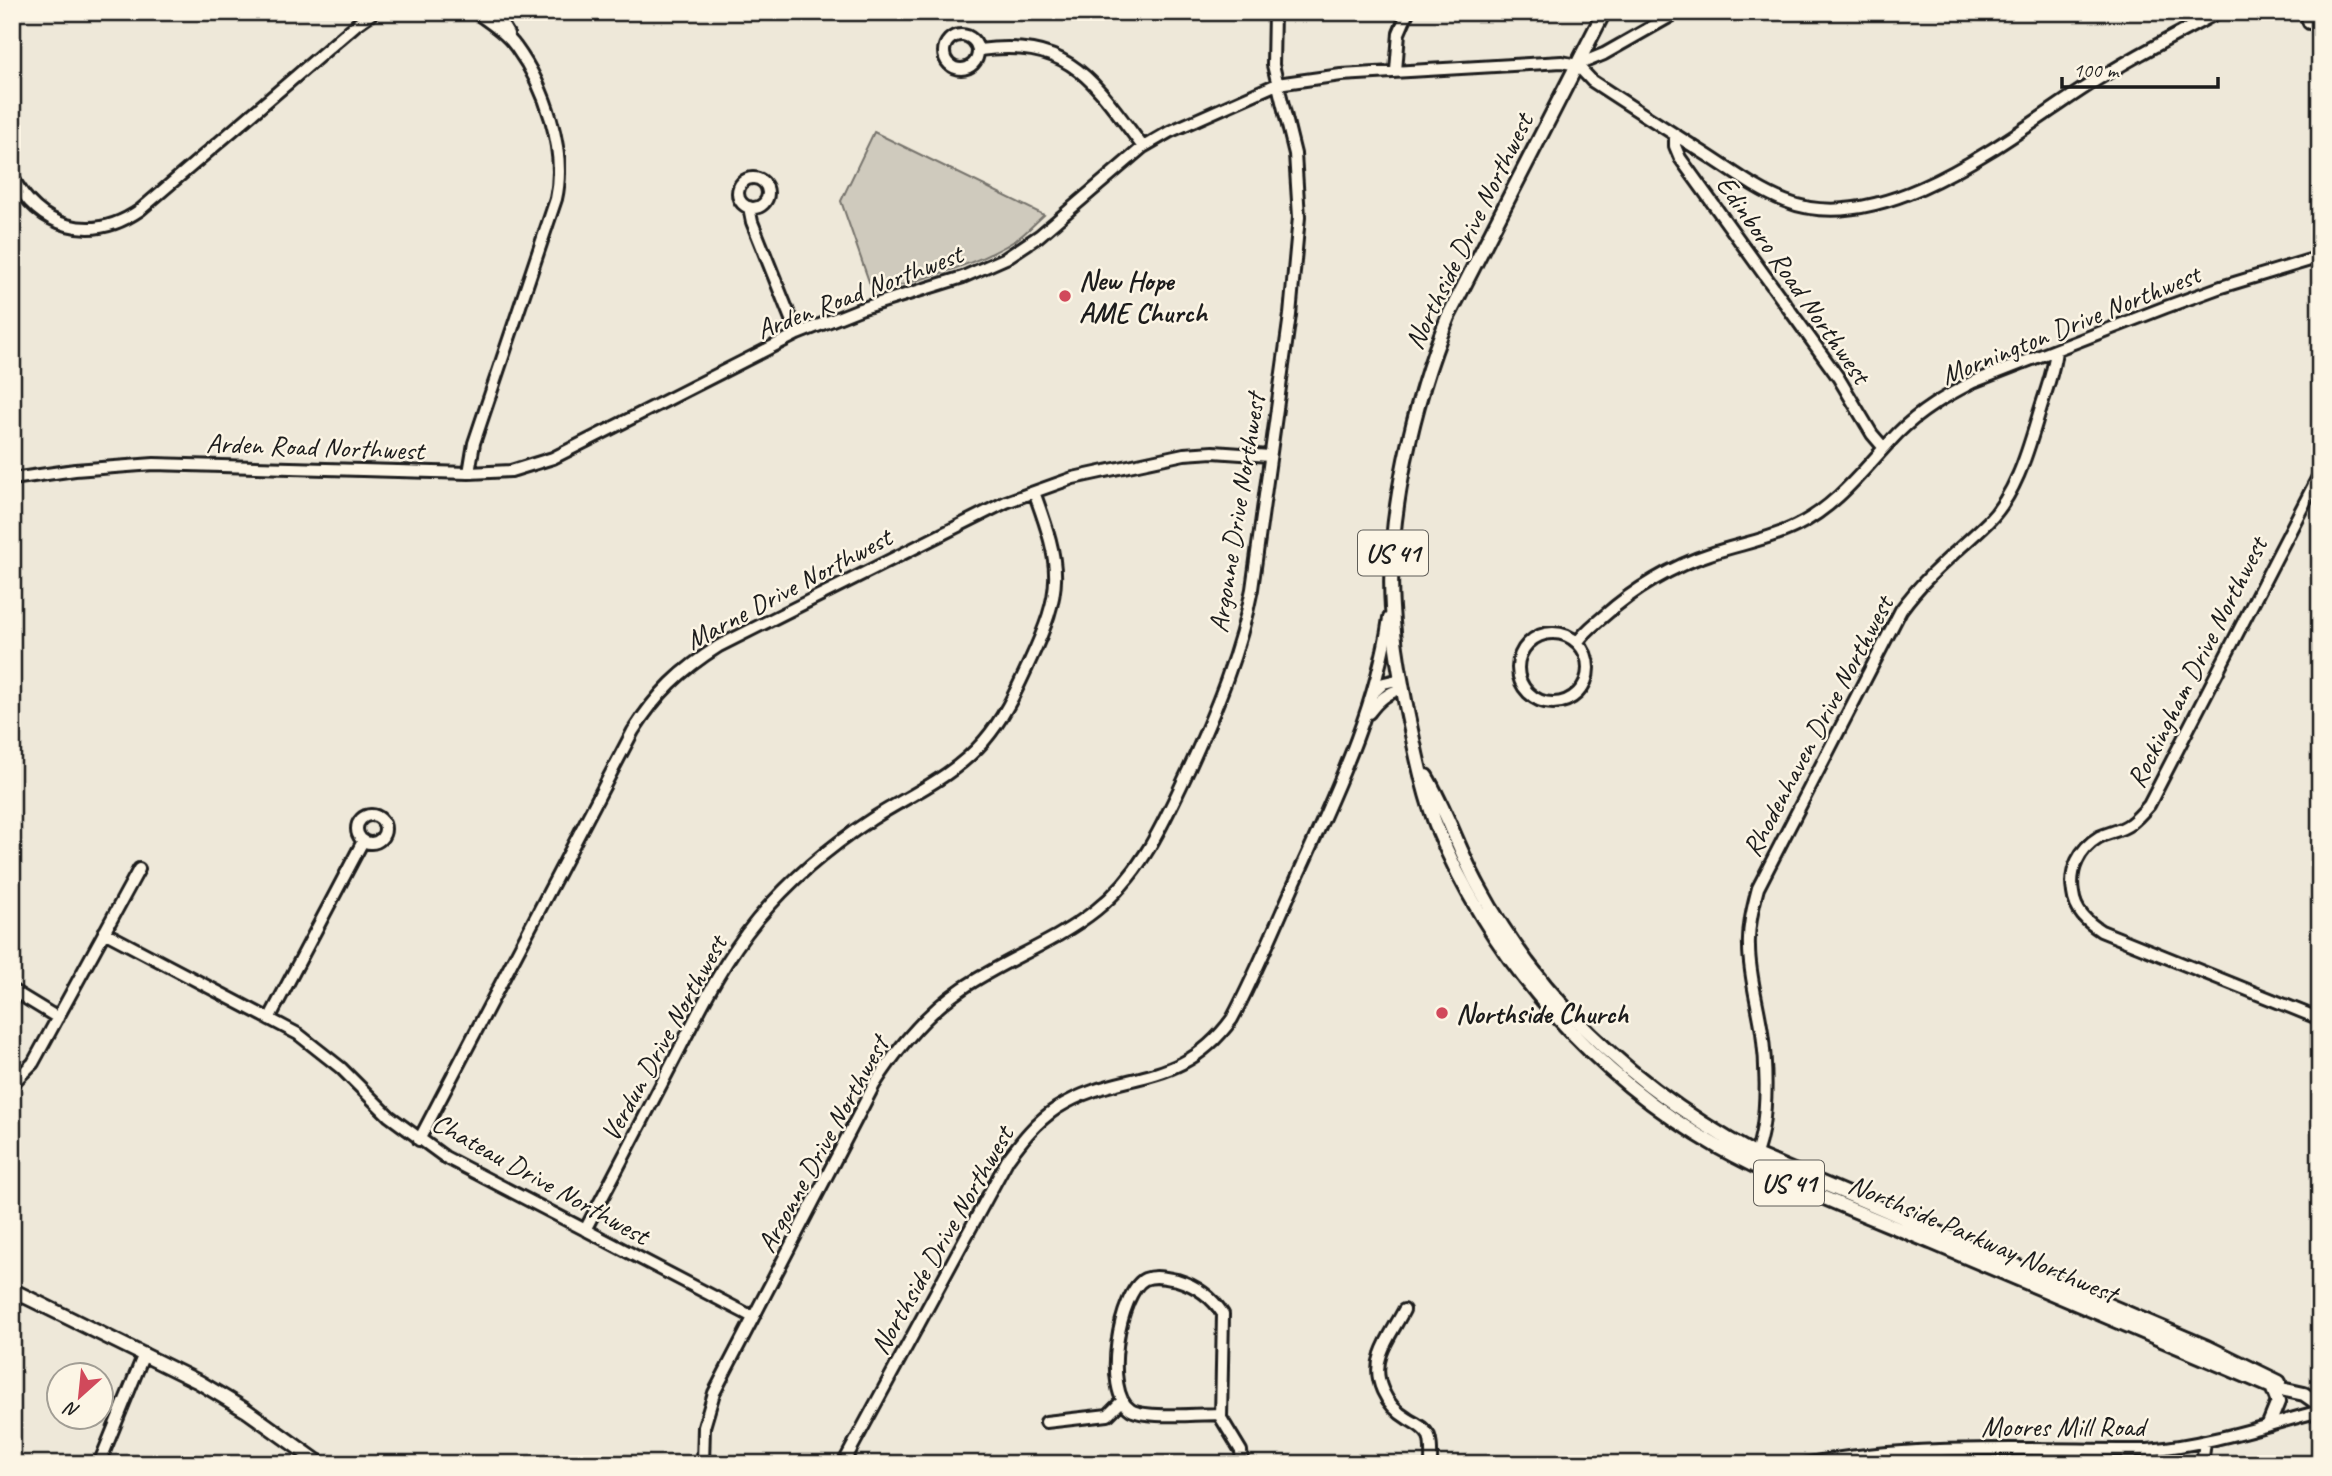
<svg xmlns="http://www.w3.org/2000/svg" width="2332" height="1476" viewBox="0 0 2332 1476" font-family="Caveat,sans-serif">
<rect width="100%" height="100%" fill="#eee8d9"/>
<filter id="ink" filterUnits="userSpaceOnUse"><feTurbulence type="fractalNoise" baseFrequency=".0143" numOctaves="2"/><feDisplacementMap in="SourceGraphic" scale="14" xChannelSelector="R" yChannelSelector="G"/><feConvolveMatrix kernelMatrix="1 2 1 2 8 2 1 2 1" color-interpolation-filters="sRGB"/></filter>
<g filter="url(#ink)">
<!-- green -->
<path fill="#cfcabd" stroke="#76736c" stroke-width="2" d="M874,132L1044,215C1035,223 1026,233 1016,240C973,267 921,279 873,293L841,201Z"/>
<g fill="none" stroke-linecap="round" stroke-linejoin="round">
<!-- minor casing -->
<g stroke="#1c1c1c" stroke-width="16">
<path id="minor" d="M495,12L508,34
M2305,12L2309,23
M944 52a17 17 0 1 1 34 0a17 17 0 1 1-34 0Z
M979,50C1071,38 1093,81 1143,147
M1577,65L1592,81C1630,106 1669,131 1707,155C1732,171 1757,190 1785,201C1881,240 2005,140 2081,90C2125,61 2172,37 2219,12
M1396,71L1399,33L1408,12
M1675,135V146L1680,158L1838,377L1872,434L1884,448
M12,176C39,228 91,244 140,210L357,24L374,12
M738 193a15 15 0 1 1 30 0a15 15 0 1 1-30 0Z
M749,207L752,222L797,334
M469,473L474,443L556,199C567,150 545,87 516,47C506,33 489,22 475,12
M2320,473L2149,805C2143,812 2137,819 2130,824C2121,831 2109,832 2099,837C2079,849 2069,870 2073,893C2075,911 2087,922 2101,931L2320,1019
M12,479L75,470L154,464L469,473L511,471L553,458L797,334L860,309L963,277L1006,258L1039,236L1143,147L1169,132L1277,84L1341,75L1562,62L1577,65L1604,54L1678,12
M1518 668a35 35 0 1 1 70 0a35 35 0 1 1-70 0Z
M1578,642C1584,632 1595,624 1604,616C1633,590 1672,566 1710,554C1739,544 1768,540 1796,526C1839,505 1866,466 1898,433C1920,411 1946,396 1973,382L2166,307L2221,287L2320,257
M1373,693L1384,683L1401,679
M1369,713C1379,700 1387,693 1403,688
M357 829a14 14 0 1 1 28 0a14 14 0 1 1-28 0Z
M104,932L298,1034L341,1068L389,1116L445,1157L753,1317
M12,990L58,1018
M269,1019L363,841
M12,1084L33,1063L139,869
M419,1140L633,731C657,693 681,670 719,646L1006,502L1073,478L1184,454L1213,452L1270,456
M1753,1160C1769,1128 1767,1068 1762,1032C1758,1004 1749,975 1749,947C1748,927 1753,907 1758,888L1901,610C1927,574 1957,552 1988,522C2018,492 2029,446 2041,407C2047,388 2054,370 2056,350
M585,1230C616,1172 646,1114 676,1056C700,1009 723,961 757,920C790,880 829,847 872,819C911,794 953,777 984,741C1004,718 1016,691 1029,663C1064,588 1062,568 1034,492
M1404,1310C1397,1324 1386,1339 1381,1354C1372,1379 1386,1406 1408,1419C1416,1424 1424,1427 1429,1436C1432,1444 1431,1455 1431,1464
M1221,1414C1202,1414 1146,1419 1131,1410C1102,1392 1119,1292 1145,1279C1155,1275 1167,1278 1177,1280C1197,1286 1212,1297 1223,1314L1221,1418L1241,1451L1242,1464
M1046,1422L1108,1415L1122,1401
M99,1464L144,1354
M703,1464L704,1427L714,1393L874,1085C898,1047 926,1013 963,988C1006,959 1056,942 1096,910C1143,873 1164,821 1189,769C1216,710 1240,652 1252,589L1290,315L1299,217L1295,154L1273,65L1274,12
M843,1464L1008,1159C1022,1140 1036,1122 1057,1108C1120,1068 1179,1092 1232,1019C1257,972 1277,922 1299,873C1336,791 1376,708 1389,618
M1803,1464C1916,1443 2033,1450 2148,1450C2207,1445 2263,1426 2320,1411
M2202,1464L2205,1442"/>
</g>
<!-- major casing -->
<g stroke="#1c1c1c" stroke-width="18">
<path id="major" d="M1604,12L1448,317C1414,400 1386,518 1392,608C1394,644 1401,680 1408,716C1416,753 1424,795 1438,830C1493,962 1594,1076 1718,1147C1787,1185 1861,1213 1933,1243C2046,1291 2159,1338 2272,1387L2304,1394L2320,1405
M1426,776C1447,811 1459,851 1479,887C1542,1004 1641,1092 1756,1155L2207,1347L2279,1382
M12,1290L199,1382L247,1411L321,1464
M2269,1424L2278,1402L2272,1387"/>
</g>
<!-- minor -->
<use href="#minor" stroke="#fcf5e5" stroke-width="10"/>
<!-- major -->
<use href="#major" stroke="#fcf5e5" stroke-width="12"/>
</g>
</g>
<!-- markers -->
<g fill="#d1495b" stroke="#fcf5e5" stroke-width="2.5">
<circle cx="1065" cy="296" r="7"/>
<circle cx="1442" cy="1013" r="7"/>
</g>
<g text-anchor="middle" stroke-width="5" stroke-linejoin="round" paint-order="stroke">
<!-- shield labels -->
<g fill="#fcf5e5" stroke="#5f5d58" stroke-width="2">
<rect x="1358" y="530.5" width="70" height="45" rx="5"/>
<rect x="1754" y="1160.5" width="70" height="45" rx="5"/>
</g>
<g font-size="26" font-weight="bold" fill="#1c1c1c">
<text x="1393" y="562">US 41</text>
<text x="1789" y="1192">US 41</text>
</g>
<!-- street labels -->
<g font-size="28" fill="#1c1c1c" stroke="#fcf5e5">
<text transform="translate(1468 231) rotate(-64)" y="10">Northside Drive Northwest</text>
<text transform="translate(1794 279) rotate(55)" y="10">Edinboro Road Northwest</text>
<text transform="translate(859 291) rotate(-21)" y="10">Arden Road Northwest</text>
<text transform="translate(2070 324) rotate(-22)" y="10">Mornington Drive Northwest</text>
<text transform="translate(315 446) rotate(2)" y="10">Arden Road Northwest</text>
<text transform="translate(1236 513) rotate(-81)" y="10">Argonne Drive Northwest</text>
<text transform="translate(788 588) rotate(-28)" y="10">Marne Drive Northwest</text>
<text transform="translate(2196 662) rotate(-63)" y="10">Rockingham Drive Northwest</text>
<text transform="translate(1817 726) rotate(-62)" y="10">Rhodenhaven Drive Northwest</text>
<text transform="translate(663 1038) rotate(-61)" y="10">Verdun Drive Northwest</text>
<text transform="translate(822 1144) rotate(-61)" y="10">Argonne Drive Northwest</text>
<text transform="translate(541 1178) rotate(29)" y="10">Chateau Drive Northwest</text>
<text transform="translate(1983 1238) rotate(23)" y="10">Northside Parkway Northwest</text>
<text transform="translate(941 1240) rotate(-60)" y="10">Northside Drive Northwest</text>
<text x="2063" y="1436">Moores Mill Road</text>
</g>
<!-- poi labels -->
<g font-size="28" font-weight="bold" fill="#1c1c1c" stroke="#fcf5e5" text-anchor="start">
<text x="1079" y="290">New Hope<tspan x="1079" dy="32">AME Church</tspan></text>
<text x="1456" y="1023">Northside Church</text>
</g>
</g>
<!-- margin -->
<rect width="2332" height="1476" fill="none" stroke="#fcf5e5" stroke-width="42"/>
<rect x="21" y="21" width="2290" height="1434" fill="none" stroke="#1c1c1c" stroke-width="2.5" filter="url(#ink)"/>
<!-- north arrow -->
<g transform="translate(80 1396) rotate(207)"><circle r="33" fill="#fcf5e5" stroke="#a29e95" stroke-width="2"/>
<path d="M0-5L12 26L0 18L-12 26Z" fill="#d1495b"/>
<text y="-10" font-size="19" font-weight="bold" text-anchor="middle" fill="#1c1c1c">N</text>
</g>
<!-- scale -->
<path d="M2062 77v10h156v-10" fill="none" stroke="#1c1c1c" stroke-width="3.5"/>
<text x="2073" y="77" font-size="21" fill="#1c1c1c" stroke="#fcf5e5" stroke-width="5" paint-order="stroke">100 m</text>
</svg>
